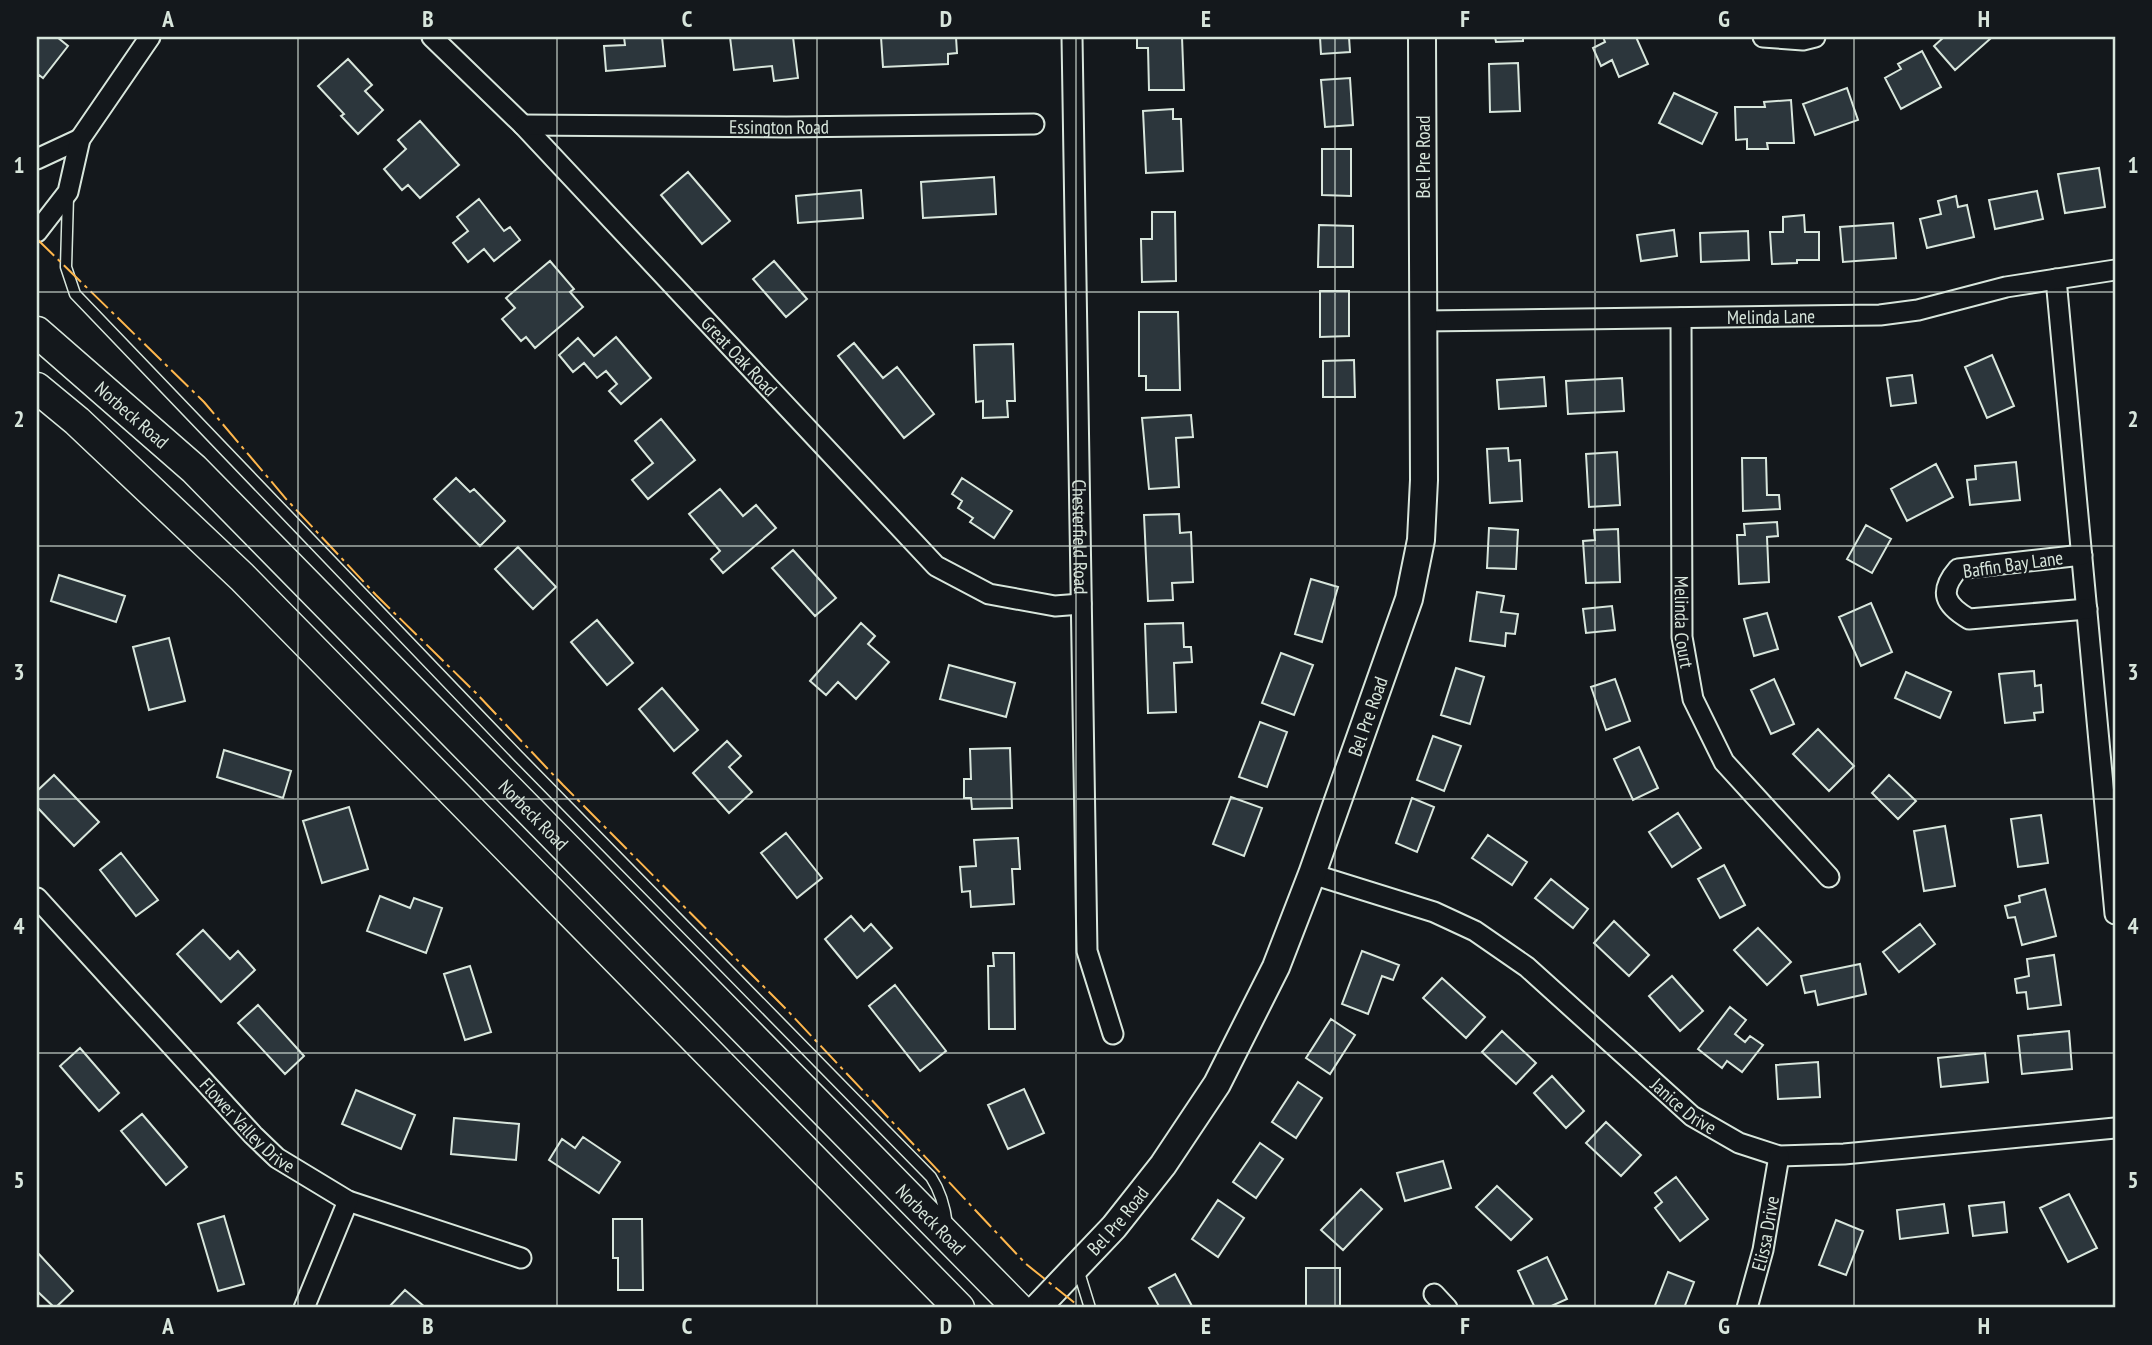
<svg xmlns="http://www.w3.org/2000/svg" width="2152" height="1345" viewBox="0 0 2152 1345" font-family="'PT Sans Narrow',sans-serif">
<rect width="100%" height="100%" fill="#14181c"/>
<!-- building -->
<path fill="#2c363c" stroke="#d8e6dc" stroke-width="2" d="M37,37H57L68,46L43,78L39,75L37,79Z
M624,37H662L665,66L606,71L604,46L625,45Z
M730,37H793L798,78L774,81L772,66L734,70Z
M881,37H956L957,53L948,54V64L883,67Z
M1137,37H1182L1184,90H1149L1148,48H1137Z
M1320,37H1349L1350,52L1321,54Z
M1495,37H1523V41L1496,42Z
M1603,37H1636L1648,64L1619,77L1612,60L1601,66L1593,48L1605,42Z
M1944,37H1988L1990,39L1955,70L1934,46Z
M1922,51L1941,87L1901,109L1885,78L1901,69L1898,64Z
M348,59L372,85L365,91L383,110L358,134L341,116L344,114L318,86Z
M1518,63L1520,111L1490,112L1489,64Z
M1350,78L1353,125L1325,127L1321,80Z
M1847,88L1858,120L1815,135L1803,104Z
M1674,93L1717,113L1702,144L1659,123Z
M1791,100L1794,143H1767L1768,149H1747V139L1736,140L1735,107H1765L1764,102Z
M1173,109V119H1181L1183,171L1146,173L1143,111Z
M420,121L459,165L420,198L408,185L402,190L384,169L406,149L398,140Z
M1322,149H1351V196L1322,195Z
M2099,168L2105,207L2065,213L2058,174Z
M688,172L730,221L702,244L661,195Z
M994,177L996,214L923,218L921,182Z
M861,190L863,218L798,223L796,196Z
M2037,191L2043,219L1995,229L1989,200Z
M1956,196L1958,207L1967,205L1974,237L1927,248L1920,219L1941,214L1938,201Z
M479,199L504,231L510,227L520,240L494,261L484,249L468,262L453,243L468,231L457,217Z
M1152,212H1175L1176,281L1142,282L1141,239H1152Z
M1804,215L1805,232H1819V260H1797V263L1772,264L1770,232H1783V217Z
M1893,223L1896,258L1843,262L1840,227Z
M1319,225L1353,226V267H1318Z
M1674,230L1677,256L1641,261L1637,235Z
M1748,231L1749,260L1701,262L1700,233Z
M550,261L574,289L570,292L583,307L535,348L526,337L521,341L502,319L515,308L506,298Z
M774,261L807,299L786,317L753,279Z
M1320,291H1349V336L1320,337Z
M1139,312H1178L1180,390H1146V376H1139Z
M616,337L651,378L621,404L609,391L617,384L606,371L597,378L584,363L573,372L559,355L578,338L594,356Z
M854,343L883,378L897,367L934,414L904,438L838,356Z
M1013,344L1015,401H1007L1008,417L983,418V401L976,402L974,345Z
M1992,355L2014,406L1987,418L1965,367Z
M1354,360L1355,397H1323V361Z
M1912,375L1916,403L1891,406L1887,378Z
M1544,377L1546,406L1499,409L1497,380Z
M1622,378L1624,411L1568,414L1566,381Z
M1191,415L1193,437L1176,438L1179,487L1149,489L1142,418Z
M661,419L695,460L648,499L632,480L653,463L635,441Z
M1508,448L1509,461L1520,460L1522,501L1490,503L1487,449Z
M1617,452L1620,505L1589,507L1586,454Z
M1742,458H1766L1767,495H1779L1780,509L1743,511Z
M2016,462L2020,500L1970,505L1967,480L1976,479L1975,466Z
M1936,464L1953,497L1907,521L1891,489Z
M456,478L470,492L474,489L505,521L480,546L434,499Z
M962,478L1012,511L994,538L970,522L973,518L958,508L962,501L952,494Z
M720,489L743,516L756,505L776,528L723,573L711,559L720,551L689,514Z
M1179,514L1180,533L1191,532L1193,582L1172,583L1173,600L1148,601L1144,515Z
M1777,522L1778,536L1767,537L1769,582L1739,584L1737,535H1745L1744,524Z
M1866,525L1891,539L1872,573L1847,559Z
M1489,528L1518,530L1516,569L1487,568Z
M1618,529L1620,582L1586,583L1583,541L1595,540L1594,530Z
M518,547L556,587L533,609L495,569Z
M793,550L836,598L815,616L772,568Z
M59,575L125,596L116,622L51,601Z
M1311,579L1338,587L1322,642L1295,634Z
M1477,592L1504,596L1501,612L1518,614L1515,634L1506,633L1505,646L1470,641Z
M1871,603L1892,652L1861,666L1839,617Z
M1612,606L1615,630L1586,633L1583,609Z
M1767,613L1778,649L1754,656L1744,619Z
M597,620L633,663L607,685L571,642Z
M861,623L875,636L868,644L889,662L856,699L838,682L826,695L810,681Z
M1183,623L1184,647H1191L1192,662L1174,663L1176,712L1148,713L1145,624Z
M169,638L185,701L149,710L133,647Z
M1281,653L1313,665L1294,715L1262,703Z
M949,665L1015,683L1006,717L940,699Z
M1456,668L1484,677L1470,724L1441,715Z
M2034,671L2035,686L2041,685L2043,712L2034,713L2035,720L2005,723L1999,674Z
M1906,672L1951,692L1940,718L1895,698Z
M1615,679L1630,721L1606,730L1591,687Z
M1774,679L1794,724L1771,734L1751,690Z
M662,688L698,730L674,751L639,709Z
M1260,722L1287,732L1267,787L1239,777Z
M1818,729L1854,766L1829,791L1793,754Z
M1433,736L1461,746L1444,791L1417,780Z
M727,741L741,756L729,767L752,792L729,813L693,773Z
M1639,747L1658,788L1633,800L1614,759Z
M1010,748L1012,808L972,809L971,798H964V779H971L970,749Z
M224,750L291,771L283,798L217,777Z
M54,775L99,822L74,846L37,807V791Z
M1889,775L1916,801L1898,819L1872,793Z
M1231,797L1262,808L1244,856L1213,844Z
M1412,798L1434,807L1417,852L1396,843Z
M349,807L368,869L322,883L303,821Z
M1678,813L1701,848L1672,867L1649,832Z
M2041,815L2048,863L2018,867L2011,819Z
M1945,826L1955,886L1924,891L1914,831Z
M786,833L822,878L797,898L761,853Z
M1488,835L1527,862L1512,885L1472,858Z
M1018,838L1020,869H1012L1014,904L971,907L970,891L962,892L960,867L976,866L974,840Z
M121,853L158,900L136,916L100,870Z
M1724,865L1745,905L1720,918L1698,879Z
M1551,879L1588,909L1573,928L1535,898Z
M2045,889L2056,936L2022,945L2015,917L2008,918L2005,906L2020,902L2019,896Z
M380,896L410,908L414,898L442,908L426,953L367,931Z
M851,916L864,931L871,924L892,948L857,978L825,939Z
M1614,921L1649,955L1629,976L1594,943Z
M1920,924L1935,944L1899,972L1883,952Z
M1758,928L1791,962L1767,985L1734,950Z
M203,930L230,959L238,951L255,970L221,1002L177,954Z
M1362,951L1399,965L1393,980L1382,976L1368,1014L1342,1004Z
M993,953H1014L1015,1029H989L988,966H994Z
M2054,955L2061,1005L2028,1009L2026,992L2017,993L2015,979L2029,976L2027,959Z
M1860,964L1866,994L1818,1005L1815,991L1805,993L1801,976Z
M470,966L491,1032L465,1040L444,974Z
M1672,976L1703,1011L1680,1031L1649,996Z
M1442,978L1485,1017L1466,1038L1423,998Z
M895,985L946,1051L920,1071L869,1006Z
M258,1005L304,1056L285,1074L238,1023Z
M1730,1007L1746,1020L1735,1034L1745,1042L1750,1036L1763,1045L1742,1072L1727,1061L1722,1068L1698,1049Z
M1331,1019L1355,1035L1330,1074L1306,1058Z
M1502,1031L1536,1063L1516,1084L1482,1052Z
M2069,1031L2072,1069L2022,1074L2018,1036Z
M80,1048L119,1093L99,1111L60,1066Z
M1985,1053L1988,1082L1941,1087L1938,1058Z
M1818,1062L1820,1097L1778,1099L1776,1065Z
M1552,1076L1584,1111L1566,1128L1534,1093Z
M1298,1082L1322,1098L1296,1138L1272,1122Z
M1024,1089L1044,1133L1008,1149L988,1105Z
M356,1090L415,1115L401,1149L342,1124Z
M142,1114L187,1167L166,1185L121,1131Z
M454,1118L519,1124L516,1160L451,1154Z
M1606,1122L1641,1155L1621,1176L1586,1143Z
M583,1137L620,1162L599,1193L549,1160L562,1139L575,1148Z
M1260,1143L1283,1159L1256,1198L1233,1182Z
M1443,1161L1451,1188L1405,1201L1397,1173Z
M1676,1177L1708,1219L1680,1241L1655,1208L1662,1202L1655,1193Z
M1497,1186L1532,1219L1511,1240L1476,1207Z
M1361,1189L1382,1209L1343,1250L1321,1230Z
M2069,1194L2097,1248L2068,1262L2040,1208Z
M1218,1200L1244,1218L1218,1257L1192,1239Z
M2004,1202L2007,1232L1973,1236L1969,1206Z
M1944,1204L1948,1233L1900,1239L1897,1210Z
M224,1216L244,1284L218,1291L198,1224Z
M613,1219H642L643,1290H618V1258H613Z
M1836,1220L1863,1231L1846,1275L1819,1265Z
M37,1252L73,1291L55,1308L37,1291Z
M1547,1257L1567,1299L1547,1308H1535L1518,1271Z
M1306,1268H1340V1308H1306Z
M1668,1272L1694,1282L1684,1308H1654Z
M1175,1274L1193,1308H1160L1149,1288Z
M405,1290L426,1308H388Z"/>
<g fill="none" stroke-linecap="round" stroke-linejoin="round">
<!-- service casing -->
<g stroke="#d8e6dc" stroke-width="13">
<path id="service" d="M68,196L66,267L75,294L518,756L931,1177C941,1192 945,1207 947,1225
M1078,1269L1090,1308"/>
</g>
<!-- minor casing -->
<g stroke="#d8e6dc" stroke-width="23">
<g id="minor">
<path id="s1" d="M432,37L523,125L936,566L989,594L1055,606L1081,604"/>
<path id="s2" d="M1072,37L1087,951L1113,1034"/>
<path d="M1763,37L1803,40L1815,37"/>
<path id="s3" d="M523,125L786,127L1034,124"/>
<path d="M37,159L80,139"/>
<path d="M37,232L68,192L80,139L150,37"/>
<path d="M2056,279L2115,914"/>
<path id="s4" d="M1681,318L1682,637L1693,699L1724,762L1829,877"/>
<path id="s5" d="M1423,321L1880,315L1918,310L2006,287L2115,270"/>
<path d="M2082,555L1958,569C1938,592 1945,605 1969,619L2087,609"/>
<path id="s6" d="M1312,874L1434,912L1475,931L1527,967L1692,1116L1739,1143L1779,1156L1844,1154L2115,1128"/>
<path id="s7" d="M37,898L253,1135L277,1158L348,1201L521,1258"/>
<path d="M1434,1294L1447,1308"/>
<path d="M304,1308L348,1201"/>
<path id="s8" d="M1747,1308L1763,1250L1779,1156"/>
</g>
</g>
<!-- secondary casing -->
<g stroke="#d8e6dc" stroke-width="30">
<g id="secondary">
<path id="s9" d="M1037,1308L1114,1227L1163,1165L1217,1084L1276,967L1312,874L1409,599L1421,540L1424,480L1422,37"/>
</g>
</g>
<!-- primary casing -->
<g stroke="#d8e6dc" stroke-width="33">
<g id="primary">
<path id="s10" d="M37,332L194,469L1018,1308"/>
<path d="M37,388L77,421L242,577L959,1308"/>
</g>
</g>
<!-- service -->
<use href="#service" stroke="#14181c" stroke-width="10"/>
<!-- minor -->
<use href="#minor" stroke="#14181c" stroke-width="19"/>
<!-- secondary -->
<use href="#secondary" stroke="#14181c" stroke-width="26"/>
<!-- primary -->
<use href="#primary" stroke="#14181c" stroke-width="30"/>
<!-- power -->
<path stroke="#ffb74d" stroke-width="2" stroke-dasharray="24 5 3.5 5" stroke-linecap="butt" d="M37,239L204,402L287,500L376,595L476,693L563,785L786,1009L1026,1264L1081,1308"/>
</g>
<!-- grid -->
<path fill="none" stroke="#d8e6dc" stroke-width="2" stroke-opacity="0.55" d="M298,37V1308M557,37V1308M817,37V1308M1076,37V1308M1335,37V1308M1595,37V1308M1854,37V1308M37,292H2115M37,546H2115M37,799H2115M37,1053H2115"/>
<g text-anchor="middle" stroke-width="5" stroke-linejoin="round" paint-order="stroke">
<!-- street labels -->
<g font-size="19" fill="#d8e6dc" stroke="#14181c">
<text dy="7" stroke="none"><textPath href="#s3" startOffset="256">Essington Road</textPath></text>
<text transform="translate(1423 157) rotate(-90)" y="7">Bel Pre Road</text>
<text dy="7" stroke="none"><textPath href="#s5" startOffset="348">Melinda Lane</textPath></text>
<text dy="7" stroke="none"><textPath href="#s1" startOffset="443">Great Oak Road</textPath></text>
<text dy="7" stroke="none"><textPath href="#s10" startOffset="126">Norbeck Road</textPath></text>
<text dy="7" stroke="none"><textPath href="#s2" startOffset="500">Chesterfield Road</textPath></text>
<text transform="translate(2013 564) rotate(-8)" y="7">Baffin Bay Lane</text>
<text dy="7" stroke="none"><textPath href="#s4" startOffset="304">Melinda Court</textPath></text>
<text dy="7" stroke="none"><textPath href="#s9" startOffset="686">Bel Pre Road</textPath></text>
<text dy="7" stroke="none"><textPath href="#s10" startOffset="693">Norbeck Road</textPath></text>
<text dy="7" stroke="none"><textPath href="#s6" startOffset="446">Janice Drive</textPath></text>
<text dy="7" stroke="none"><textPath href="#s7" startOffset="310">Flower Valley Drive</textPath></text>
<text dy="7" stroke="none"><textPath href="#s10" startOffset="1260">Norbeck Road</textPath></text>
<text dy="7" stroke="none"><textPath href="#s9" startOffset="119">Bel Pre Road</textPath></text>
<text dy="7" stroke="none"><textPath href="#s8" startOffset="77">Elissa Drive</textPath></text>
</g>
</g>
<!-- border -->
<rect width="2152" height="1345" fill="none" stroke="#14181c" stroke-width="77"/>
<rect x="38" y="38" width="2076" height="1268" fill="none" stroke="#d8e6dc" stroke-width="2.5"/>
<g font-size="23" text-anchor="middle" font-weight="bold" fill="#d8e6dc">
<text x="168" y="27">A</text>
<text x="428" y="27">B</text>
<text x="687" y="27">C</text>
<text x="946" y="27">D</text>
<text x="1206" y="27">E</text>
<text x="1465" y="27">F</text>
<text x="1724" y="27">G</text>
<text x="1984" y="27">H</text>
<text x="19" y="173">1</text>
<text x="2133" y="173">1</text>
<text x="19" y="427">2</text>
<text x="2133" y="427">2</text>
<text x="19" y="680">3</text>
<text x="2133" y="680">3</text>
<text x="19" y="934">4</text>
<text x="2133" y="934">4</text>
<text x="19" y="1188">5</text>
<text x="2133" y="1188">5</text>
<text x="168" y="1334">A</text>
<text x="428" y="1334">B</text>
<text x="687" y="1334">C</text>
<text x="946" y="1334">D</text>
<text x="1206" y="1334">E</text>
<text x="1465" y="1334">F</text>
<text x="1724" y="1334">G</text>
<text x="1984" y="1334">H</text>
</g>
</svg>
